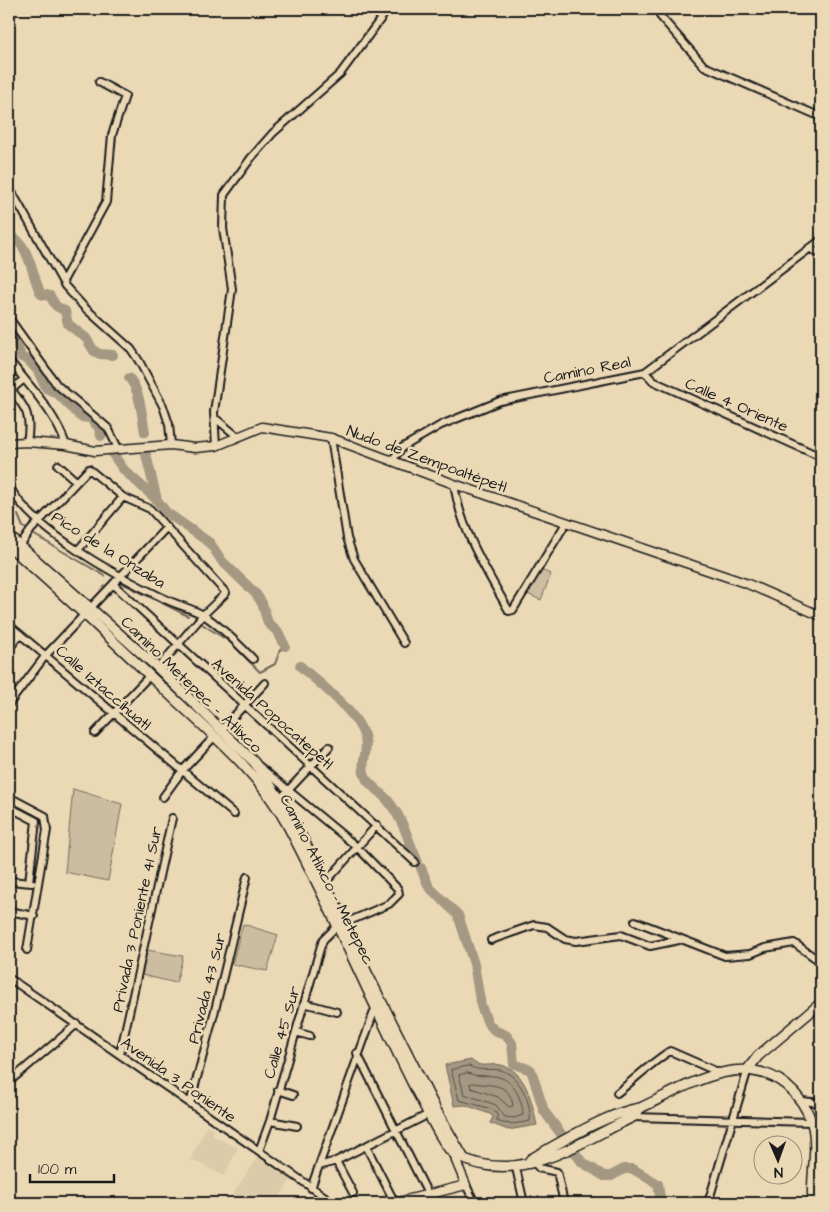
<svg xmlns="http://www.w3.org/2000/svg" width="830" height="1212" viewBox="0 0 830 1212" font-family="'Architects Daughter',sans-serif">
<rect width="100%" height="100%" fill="#ebd9b6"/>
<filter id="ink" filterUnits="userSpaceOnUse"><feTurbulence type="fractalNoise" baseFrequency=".02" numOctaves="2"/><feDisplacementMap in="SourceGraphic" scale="10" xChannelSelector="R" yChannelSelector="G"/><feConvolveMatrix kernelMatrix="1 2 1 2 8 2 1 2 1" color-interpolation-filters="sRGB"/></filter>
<g filter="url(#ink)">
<!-- built -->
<path fill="#dccbab" d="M207,1126L214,1130L212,1135L238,1148L224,1176L190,1159Z
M258,1156L292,1178L276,1203H247L233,1194Z"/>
<!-- green -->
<path fill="#cdbda0" stroke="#746c5e" d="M538,569L551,574L541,600L527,594Z
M73,789L122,804L108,881L65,872Z
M243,924L278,935L267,971L232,964Z
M147,950L183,956L176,983L142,975Z"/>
<!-- water -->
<path fill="#a49882" stroke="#6e6659" d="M471,1060C480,1069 490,1063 501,1065C527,1071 532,1103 537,1125L508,1130L490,1123L493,1117L490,1114L465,1105L454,1106L445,1065Z"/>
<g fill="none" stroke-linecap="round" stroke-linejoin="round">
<!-- shore -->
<path stroke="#524e45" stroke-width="1" d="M469,1066C479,1072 489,1068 500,1070C519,1074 532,1103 530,1121C518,1123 509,1126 497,1121V1114L492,1109L459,1100L451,1070Z
M468,1073C478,1078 489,1074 499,1077C514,1081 523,1101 523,1115L514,1118L505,1117L496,1105L464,1094L459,1075Z
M473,1083C491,1086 510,1082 513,1106L509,1107L498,1097L471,1088L470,1084Z"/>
<!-- stream -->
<path stroke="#6e6659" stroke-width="2" d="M18,515L23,527L28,530
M31,533L105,576
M122,583L188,616
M202,624L230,642L260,672L275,664L280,650L285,646"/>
<!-- river -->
<path stroke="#a49882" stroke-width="10" d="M9,235C30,243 32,277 41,294L50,296L56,306L65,311L68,324L86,338L94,351L100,354L113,355
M9,335L15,339L21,357L28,360L38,371L46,388L58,394L81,417L90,418L99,428L101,436
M129,378C140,389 142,417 145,432
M145,450L157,500L166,512L210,543L222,561L256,594L262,603L268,623L278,632L285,646
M112,453L124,470L157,500
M300,666C320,684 359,713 365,739C369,753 358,766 367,780C373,788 383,794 389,802C403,819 408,840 417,860
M421,868L429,887L458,915L474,964L481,1006L488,1023L494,1030L506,1035L512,1043L514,1064L531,1070L544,1111L582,1162L604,1176H611L624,1169H633L658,1184L661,1203"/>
<!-- minor casing -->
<g stroke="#1c1c1c" stroke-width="10">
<path id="minor" d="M660,9V16L704,66L821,117
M9,187L65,286L84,307L131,349L139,361L163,406L169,424L171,445
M809,248L821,254
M63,281L106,202L112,135L125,96L99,82
M9,318L57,385L108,428L118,448
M9,360C30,387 55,412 66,445
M645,372L653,381L821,457
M9,387C26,408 32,415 27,442
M11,390L24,379
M215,418L237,436
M331,438L347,538L354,559L404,643
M216,446L214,412L232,289L223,228L224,195L251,158L273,133L340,74L388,9
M392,460L403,447L441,425L500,401L645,372L821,240
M58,465L76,481
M454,484C461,531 486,570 509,611L513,610L566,523
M9,485C29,529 119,577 163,598C176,605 192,608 205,616C223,628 238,644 253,659
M18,549L31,530L89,469L123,497L150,509L226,593L203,615L158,668
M78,550L123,497
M113,584L415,862
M9,625L234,814
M9,649L20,634
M9,704L46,655L167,527
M222,729L265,683
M95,733L150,675
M259,766L357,847L398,889L399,894L389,904L345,923
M9,797L45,816L47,830L27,950
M163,797L182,771L215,736
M280,799L329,747
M9,807L36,821L29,882
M9,881L32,883
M324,884L377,825
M9,911L34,916
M635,921L725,956L750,954L765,948L794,943L821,962
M491,940L534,925L547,927L565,939L576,941L621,935L650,946L679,940
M9,978L334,1203
M304,1003L337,1012
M296,1032L310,1036
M357,1053L428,1194
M120,1054L172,818
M9,1082L77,1024
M278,1090L293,1095
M617,1093C635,1079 651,1063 670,1051L720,1073
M802,1101L821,1103
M190,1104L215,1010L247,877
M631,1114L633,1117L811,1122
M270,1121L297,1126
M366,1146L395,1203
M259,1151L270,1121L320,949L323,940L337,926
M532,1160L539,1168L557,1172L564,1203
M336,1161L353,1193
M319,1166L336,1161L431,1113
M516,1168L524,1203
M466,1185L475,1203
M311,1188L375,1009
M708,1203L748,1069"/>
</g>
<!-- tertiary casing -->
<g stroke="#1c1c1c" stroke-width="11">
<path id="tertiary" d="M9,443L27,442L66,445L95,451L171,445L195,448L216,446L262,427L331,438L454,484L748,584L821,616
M394,1203L466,1185L456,1161L455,1152"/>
</g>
<!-- secondary casing -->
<g stroke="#1c1c1c" stroke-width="12">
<path id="secondary" d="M9,536L158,668L254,762L280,799L303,839L345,923L366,971L436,1110L463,1157
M9,546C63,594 116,643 168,693C211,734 258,771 287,824C334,912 372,1004 417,1092C424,1104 444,1148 454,1154C517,1189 577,1143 633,1117L640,1108
M748,1069L758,1056L821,1003
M528,1163L531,1159C561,1142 608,1113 640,1108C684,1088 741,1049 786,1085C798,1095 807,1108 812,1123C819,1149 810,1177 813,1203"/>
</g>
<!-- minor -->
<use href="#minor" stroke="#ebd9b6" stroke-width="6"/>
<!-- tertiary -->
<use href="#tertiary" stroke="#ebd9b6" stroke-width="8"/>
<!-- secondary -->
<use href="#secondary" stroke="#ebd9b6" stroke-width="9"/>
</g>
</g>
<g text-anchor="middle" stroke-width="5" stroke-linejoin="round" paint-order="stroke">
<!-- street labels -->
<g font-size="16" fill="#1c1c1c" stroke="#ebd9b6">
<text transform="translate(587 369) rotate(-11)" y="6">Camino Real</text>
<text transform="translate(737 404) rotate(24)" y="6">Calle 4 Oriente</text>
<text transform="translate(427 458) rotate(20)" y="6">Nudo de Zempoaltépetl</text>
<text transform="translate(109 549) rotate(32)" y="6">Pico de la Onzaba</text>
<text transform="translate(192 684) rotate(44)" y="6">Camino Metepec - Atlixco</text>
<text transform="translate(104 687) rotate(41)" y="6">Calle Iztaccíhuatl</text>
<text transform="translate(273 713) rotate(42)" y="6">Avenida Popocatepetl</text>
<text transform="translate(328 879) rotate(63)" y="6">Camino Atlixco - Metepec</text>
<text transform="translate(136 919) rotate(-78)" y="6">Privada 3 Poniente 41 Sur</text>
<text transform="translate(206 988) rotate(-76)" y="6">Privada 43 Sur</text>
<text transform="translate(281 1032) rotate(-74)" y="6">Calle 45 Sur</text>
<text transform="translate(179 1079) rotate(35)" y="6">Avenida 3 Poniente</text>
</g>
</g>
<!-- margin -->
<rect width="830" height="1212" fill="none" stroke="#ebd9b6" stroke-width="30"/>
<rect x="15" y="15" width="800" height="1182" fill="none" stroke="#1c1c1c" stroke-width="2" filter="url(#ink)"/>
<!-- north arrow -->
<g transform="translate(778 1160) rotate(178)"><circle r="24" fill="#ebd9b6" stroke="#988d78"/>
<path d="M0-4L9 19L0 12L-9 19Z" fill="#1c1c1c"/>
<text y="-8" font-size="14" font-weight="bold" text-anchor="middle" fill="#1c1c1c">N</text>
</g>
<!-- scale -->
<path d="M30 1174v8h84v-8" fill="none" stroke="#1c1c1c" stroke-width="2.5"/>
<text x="38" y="1174" font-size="15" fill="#1c1c1c" stroke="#ebd9b6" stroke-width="4" paint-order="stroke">100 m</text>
</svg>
